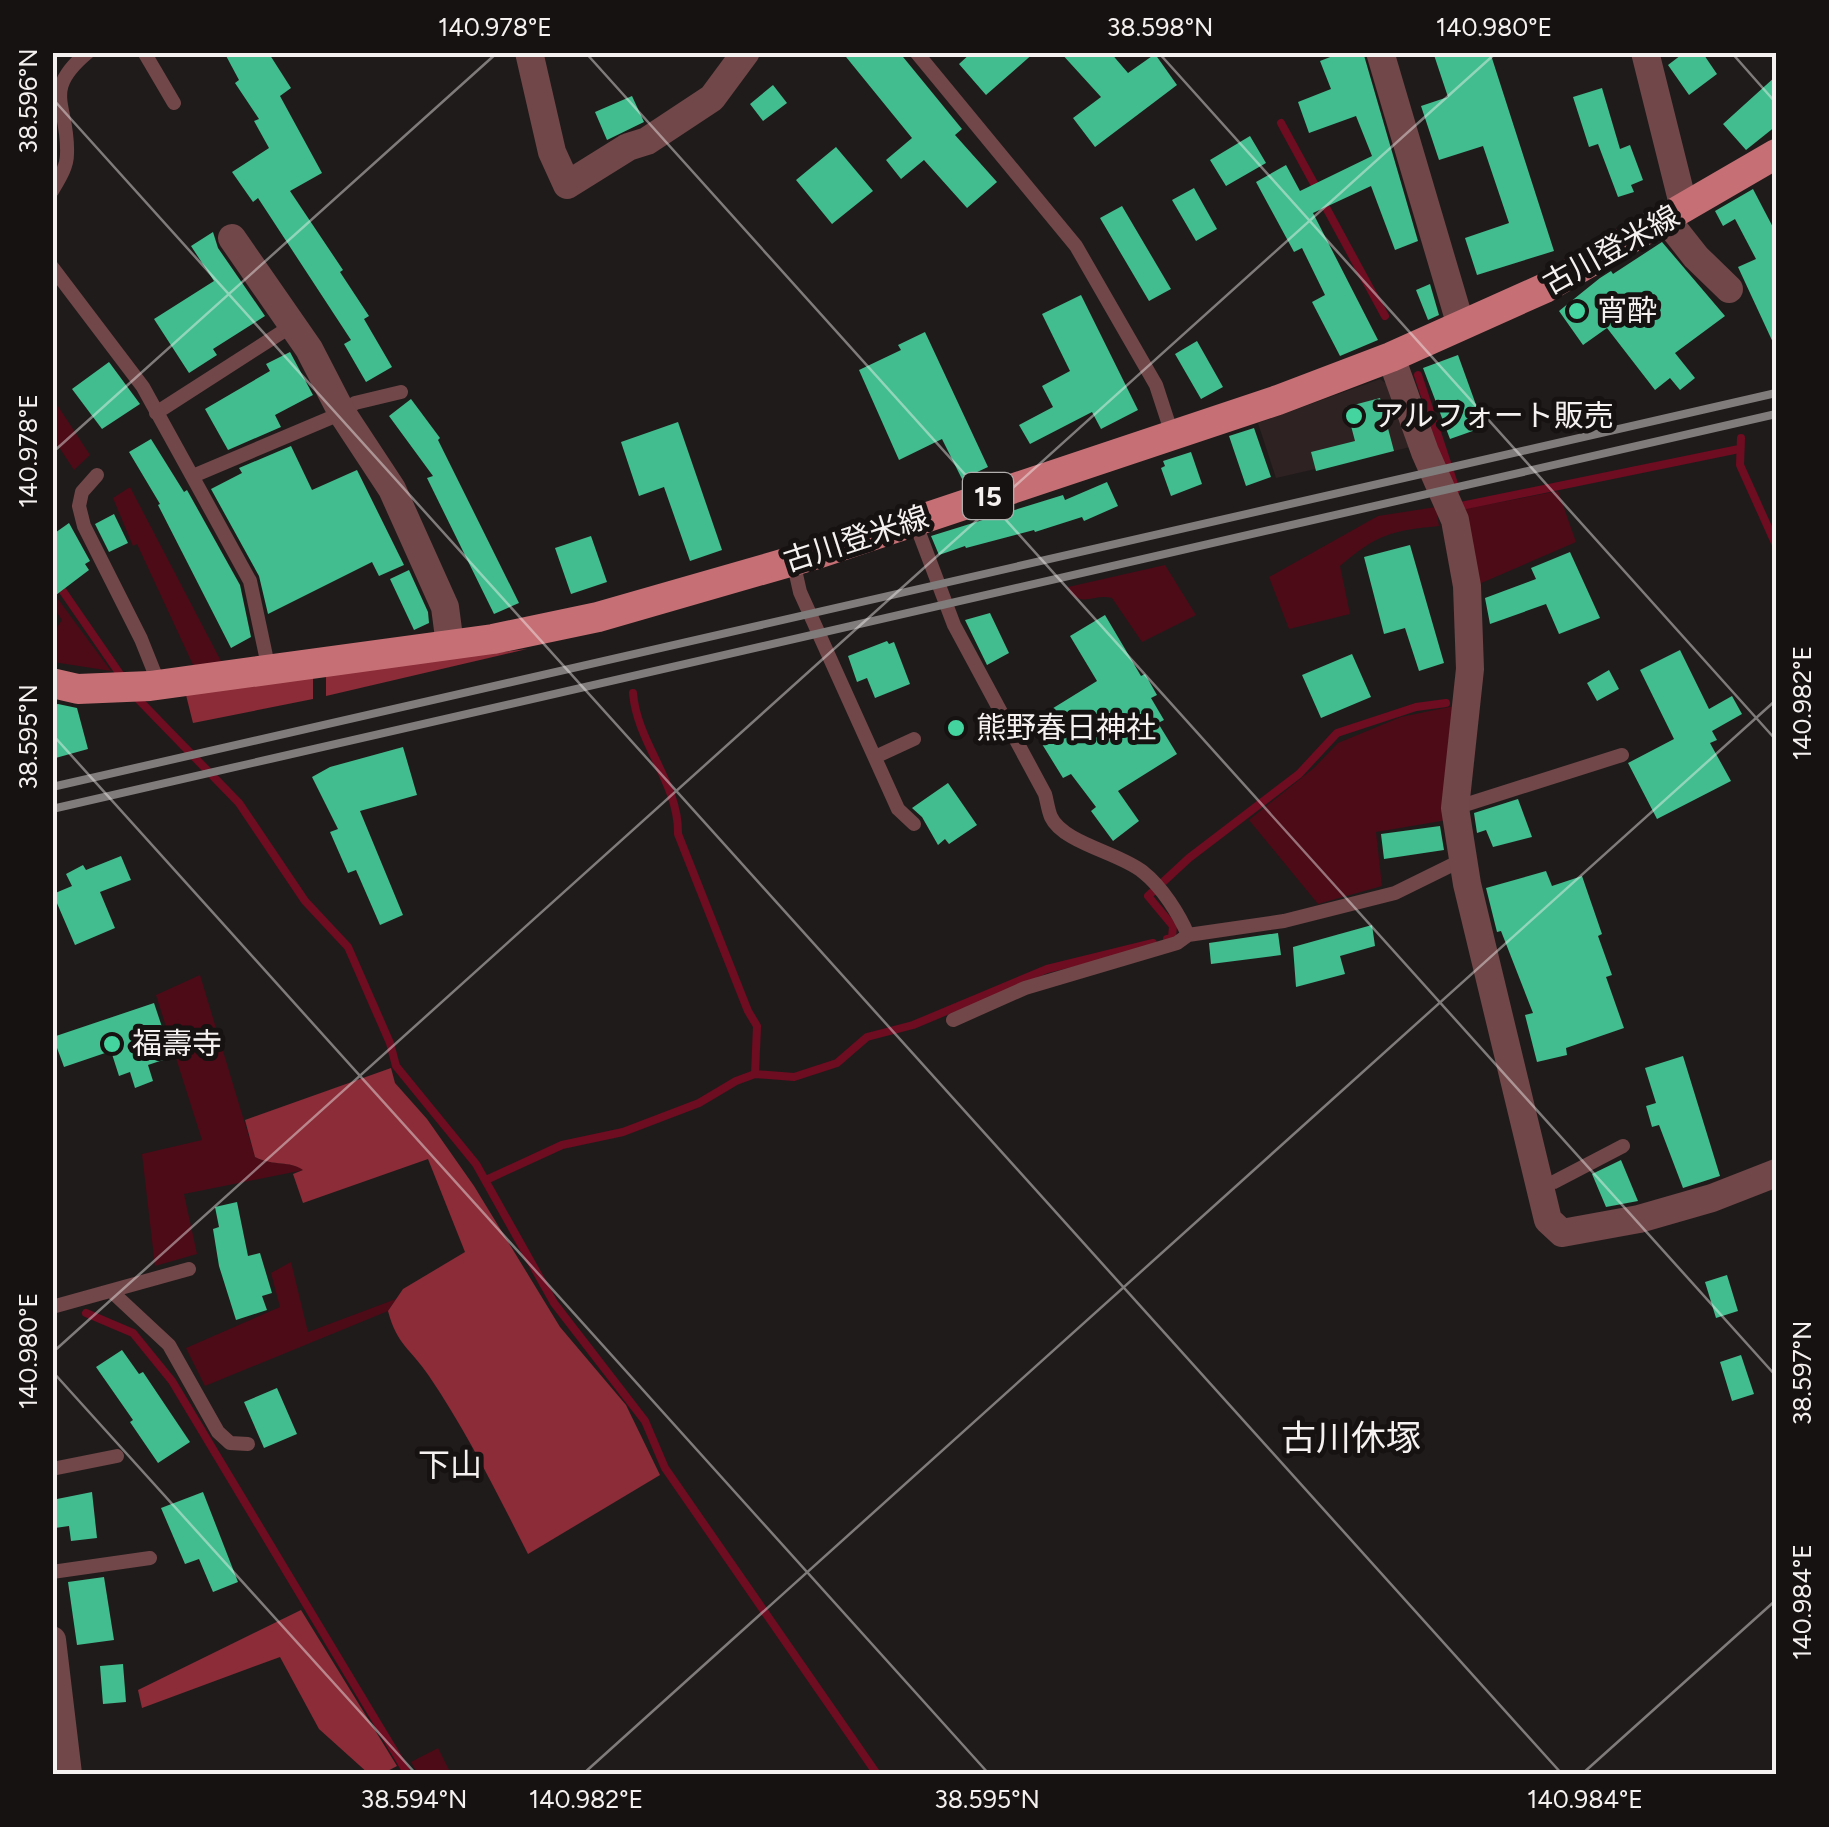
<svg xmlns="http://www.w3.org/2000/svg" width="1829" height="1827" viewBox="0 0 1829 1827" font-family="Figtree,'Noto Sans JP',sans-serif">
<rect width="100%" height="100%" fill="#201b1b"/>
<!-- built -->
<path fill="#2e2222" d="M1380,379L1391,387L1415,446L1276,478L1258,423Z"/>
<!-- green -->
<path fill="#4c0b17" d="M52,397L90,455L74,470L53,438Z
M130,487L222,663L194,667L137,544L133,546L113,498Z
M1558,491L1576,542L1479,584L1464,509Z
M1436,507L1439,526C1390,531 1378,534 1340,566L1350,614L1289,629L1269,577L1378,516Z
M1165,565L1196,615L1142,642L1112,598C1094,593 1078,610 1068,587Z
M52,591L111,671L53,662V633L62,620L53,607Z
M1459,705L1447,820L1376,832L1382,886L1318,904L1249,820L1314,768L1338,743L1401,717Z
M200,975L255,1157C275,1167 289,1160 304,1170L184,1194L197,1254L155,1266L142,1154L202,1140L156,995Z
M291,1262L308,1332L396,1299L388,1311L205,1386L186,1348L280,1307L271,1273Z
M438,1748L451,1774H418L411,1762Z"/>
<!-- forest -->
<path fill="#8b2c38" d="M527,649L326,696V673Z
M313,675V699L193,723L185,691Z
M391,1068L395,1083L427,1119L474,1186L560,1327L626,1405L660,1475L528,1554C497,1493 467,1432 429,1376C410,1348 397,1345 388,1311L403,1289L465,1252L428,1159L303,1203L293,1174L303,1170C289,1160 275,1167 255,1157L245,1120Z
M301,1610L397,1766L382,1774H369L319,1729L280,1657L142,1708L138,1690Z"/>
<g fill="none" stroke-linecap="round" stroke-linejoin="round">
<!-- stream -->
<path stroke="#6e0c21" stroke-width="8" d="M1281,123L1317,189
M1323,202L1385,316
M1418,375L1456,490
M1741,438L1740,465L1776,545
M1461,506L1739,449
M58,584L124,680
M633,693C637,743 679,783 678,834L748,1011L757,1026L755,1074
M135,696L239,803L305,901L348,947L390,1043L396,1066L476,1164L554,1303L645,1421L665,1468L877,1774
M1167,939L1172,938L1173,926L1148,896L1189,858L1299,774L1337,733L1416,707L1446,703
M486,1180L562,1145L623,1132L699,1103L736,1081L755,1074L794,1077L837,1063L867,1037L913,1025L1047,969L1153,943
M86,1313L133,1333L172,1381L408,1774"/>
</g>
<!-- building -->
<path fill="#41bd8f" d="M224,52H268L291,88L280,96L322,173L290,191L343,270L340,272L369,316L364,319L392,367L366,382L344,344L351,340L258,198L253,202L232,172L269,148L254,121L259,119L235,83L239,80Z
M842,52H899L962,129L955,135L997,182L967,208L924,160L901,179L886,160L912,138Z
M972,52H1035L986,95L959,64Z
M1060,52H1110L1128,73L1155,54L1177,85L1095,147L1073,118L1101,97Z
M1343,52H1363L1418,241L1395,250L1371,186L1313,213L1378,340L1340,356L1312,302L1325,295L1302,248L1294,252L1256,182L1286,165L1300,191L1372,156L1356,116L1309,133L1298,102L1331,89L1320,61Z
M1433,52H1490L1554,251L1477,275L1465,238L1509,223L1483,146L1439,160L1421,106L1448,97Z
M1685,52H1702L1717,74L1689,95L1668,65Z
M1776,76V126L1746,150L1723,124Z
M773,85L787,103L763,121L750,104Z
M1602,88L1620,149L1630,145L1643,180L1631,185L1634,192L1618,197L1598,144L1589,147L1573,97Z
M632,96L644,122L607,140L595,112Z
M1250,136L1266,163L1226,186L1210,160Z
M836,147L873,191L832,224L796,180Z
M1194,188L1217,229L1196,241L1172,200Z
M1753,189L1776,233V349L1738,267L1756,259L1735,219L1723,226L1715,211Z
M1122,206L1171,289L1149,301L1100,218Z
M213,232L218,248L265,316L213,349L217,355L189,373L154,319L214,281L191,246Z
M1662,242L1725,316L1675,353L1695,378L1680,390L1670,378L1655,390L1607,328L1583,345L1559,311L1600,278L1611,271L1613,274Z
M1430,284L1439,315L1428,320L1416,290Z
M1081,295L1138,410L1101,429L1092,412L1030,444L1019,425L1053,407L1042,386L1070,371L1042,314Z
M925,332L988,467L962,479L942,439L899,460L859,370L901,350L898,345Z
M1197,341L1223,387L1201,399L1175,354Z
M290,352L313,395L275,415L281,427L228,450L205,409L270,371L266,364Z
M1458,355L1484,427L1450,439L1423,368Z
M109,362L140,404L102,429L72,389Z
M1380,398L1394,451L1316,471L1311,452L1355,441L1346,407Z
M411,399L440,438L438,440L519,603L494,614L427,478L433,476L389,416Z
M678,422L722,550L690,561L664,487L639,496L621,442Z
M1254,428L1271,477L1246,486L1229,436Z
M151,439L184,492L187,490L240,585L251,637L231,648L158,505L160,504L129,452Z
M291,446L312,490L357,470L404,565L379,576L372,562L268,614L259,576L211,489L242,473L239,468Z
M1191,452L1202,484L1171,496L1161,468L1165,466L1163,461Z
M1107,482L1118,506L1084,521L1082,517L1035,532L1034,530L966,548L965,546L939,555L931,536L1063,495L1065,500Z
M114,514L128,543L109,552L95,524Z
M69,523L90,561L85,564L89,570L52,598V535Z
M591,536L607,582L571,594L555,548Z
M1410,545L1444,663L1419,671L1405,628L1384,634L1364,557Z
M1570,552L1600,618L1559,634L1546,604L1490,624L1485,598L1536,579L1531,568Z
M409,570L428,612L429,623L414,630L390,579Z
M990,613L1009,653L987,665L965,620Z
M1105,615L1141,676L1145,674L1157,695L1151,698L1164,720L1158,723L1177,754L1118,791L1139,821L1113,841L1091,811L1096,807L1071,774L1063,778L1029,723L1097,681L1070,636Z
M887,641L889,644L894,642L910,684L875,698L867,678L857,682L848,656Z
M1680,650L1709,709L1732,696L1742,714L1712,731L1717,740L1710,743L1731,781L1657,819L1628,763L1674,739L1640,670Z
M1352,654L1371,697L1321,718L1302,675Z
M1609,670L1619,689L1597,701L1587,683Z
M58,704L77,708L88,749L52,759V705Z
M403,747L417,795L360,811L403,915L380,925L356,870L348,873L330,832L338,829L312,777L330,767Z
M948,783L977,825L949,844L945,839L938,845L922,817L912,808Z
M1518,799L1532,837L1493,847L1486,830L1477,833L1474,813Z
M1440,826L1444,850L1384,859L1381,834Z
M121,856L131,880L100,892L115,928L75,945L53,894L72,886L66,874L83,865L86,870Z
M1546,871L1552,886L1582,876L1602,934L1598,936L1612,975L1606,977L1624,1028L1566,1048L1567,1055L1537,1062L1525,1015L1533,1013L1501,931L1497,932L1486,888Z
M1372,925L1375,946L1340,956L1345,974L1296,987L1293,947Z
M1278,933L1281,955L1211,964L1209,943Z
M154,1003L172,1057L148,1065L153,1081L135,1088L130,1072L119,1076L111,1051L64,1067L53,1037Z
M1683,1056L1720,1176L1683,1188L1659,1125L1652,1127L1646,1106L1656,1103L1645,1068Z
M1621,1160L1638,1201L1606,1207L1592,1174Z
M237,1202L248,1256L260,1253L272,1293L262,1296L267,1310L236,1320L219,1266L213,1229L219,1227L215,1207Z
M1727,1275L1738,1311L1716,1318L1705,1282Z
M122,1350L139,1374L143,1372L190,1442L158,1463L130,1422L133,1420L96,1367Z
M1741,1355L1754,1394L1732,1401L1720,1362Z
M277,1388L297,1434L264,1448L244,1402Z
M92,1492L97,1538L71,1541L69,1526L55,1528L52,1500Z
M203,1492L238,1582L213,1592L199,1559L185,1564L161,1508Z
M104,1577L114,1640L77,1645L68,1582Z
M123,1664L126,1702L103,1704L100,1666Z"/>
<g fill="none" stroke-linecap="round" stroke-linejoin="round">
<!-- service -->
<path stroke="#714749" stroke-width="14" d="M144,52L174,103
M916,52L1076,246L1156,385L1172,434
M52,191C59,179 67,167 67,154C69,104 40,92 88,52
M52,267L143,387L250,581L269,670
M156,413L293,325
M97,475L82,492L79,506L84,526L141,639L159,684
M193,476L342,413L355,403L401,392
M915,522L954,625L1045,794C1047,801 1048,810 1051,817C1063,843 1120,853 1143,872C1162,887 1179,914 1188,935L1177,943L1025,988L953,1020
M793,561L800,592L898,809L914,824
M875,757L914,739
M1455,808L1622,755
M1188,935L1284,921L1395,893L1462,860
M1539,1185L1554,1182L1623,1146
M111,1291L169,1345L218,1432L230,1443L248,1444
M52,1307L189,1269
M52,1469L117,1456
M52,1572L150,1558"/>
<!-- minor -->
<path stroke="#714749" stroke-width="28" d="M529,52L552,152L567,185L628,147L647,141L712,98L746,52
M1380,52L1461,326
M1645,52L1684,208
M1666,219L1696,257L1729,289
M232,238L309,349L342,413L392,489L445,607L450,645
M1391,357L1425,452L1455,520L1467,586L1470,669L1455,808L1467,884L1548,1220L1562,1233L1639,1219L1712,1198L1776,1173
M52,1640L68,1774"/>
<!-- primary -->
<path stroke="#c67075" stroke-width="30" d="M52,683L78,689L150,686L493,639L598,617L817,554L1278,400L1391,357L1545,288L1776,154"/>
<!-- rail -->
<path stroke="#817c7c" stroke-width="8" d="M52,787L1776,393
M52,809L1776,414"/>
</g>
<!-- ticks -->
<path fill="none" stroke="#f5f1f1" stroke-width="2.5" stroke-opacity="0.45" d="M585,52L1776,1376M1158,52L1776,740M1731,52L1776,103M52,98L1562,1774M52,453L498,52M52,734L989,1774M52,1353L1497,52M52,1371L416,1774M583,1774L1776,700M1582,1774L1776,1600"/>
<!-- markers -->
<g fill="#43d4a0" stroke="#171212" stroke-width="4">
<circle cx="1577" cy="311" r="10"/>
<circle cx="1354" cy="416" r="10"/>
<circle cx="956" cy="728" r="10"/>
<circle cx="112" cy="1044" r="10"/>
</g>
<g text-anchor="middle" stroke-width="10" stroke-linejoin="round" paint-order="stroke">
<!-- shield labels -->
<rect fill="#171212" stroke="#b2aeae" stroke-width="2.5" x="963" y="473" width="50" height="46" rx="8"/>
<g font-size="28" font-weight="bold" fill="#f5f1f1">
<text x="988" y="506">15</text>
</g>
<!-- street labels -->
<g font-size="30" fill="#f5f1f1" stroke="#171212">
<text transform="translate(1611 250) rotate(-29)" y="10">古川登米線</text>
<text transform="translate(856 539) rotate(-18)" y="10">古川登米線</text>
</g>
<!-- poi labels -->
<g font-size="30" fill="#f5f1f1" stroke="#171212" text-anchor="start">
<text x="1597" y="321">宵酔</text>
<text x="1374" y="426">アルフォート販売</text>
<text x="976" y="738">熊野春日神社</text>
<text x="132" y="1054">福壽寺</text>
</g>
<!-- neighbourhood labels -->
<g font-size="32" fill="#f5f1f1" stroke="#171212">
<text x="450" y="1476">下山</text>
</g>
<!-- quarter labels -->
<g font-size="35" fill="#f5f1f1" stroke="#171212">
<text x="1351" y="1450">古川休塚</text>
</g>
</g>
<!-- border -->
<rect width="1829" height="1827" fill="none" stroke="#171212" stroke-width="110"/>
<rect x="55" y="55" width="1719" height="1717" fill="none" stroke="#f5f1f1" stroke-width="4"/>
<g font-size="25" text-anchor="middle" fill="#f5f1f1">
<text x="495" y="36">140.978°E</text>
<text x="1160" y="36">38.598°N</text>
<text x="1494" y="36">140.980°E</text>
<text transform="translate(28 101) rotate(-90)" y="9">38.596°N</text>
<text transform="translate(28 451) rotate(-90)" y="9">140.978°E</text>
<text transform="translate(1802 703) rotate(-90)" y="9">140.982°E</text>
<text transform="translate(28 737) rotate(-90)" y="9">38.595°N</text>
<text transform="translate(28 1351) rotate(-90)" y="9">140.980°E</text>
<text transform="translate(1802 1373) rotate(-90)" y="9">38.597°N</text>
<text transform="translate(1802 1602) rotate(-90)" y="9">140.984°E</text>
<text x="414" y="1808">38.594°N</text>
<text x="586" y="1808">140.982°E</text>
<text x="987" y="1808">38.595°N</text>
<text x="1585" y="1808">140.984°E</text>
</g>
</svg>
